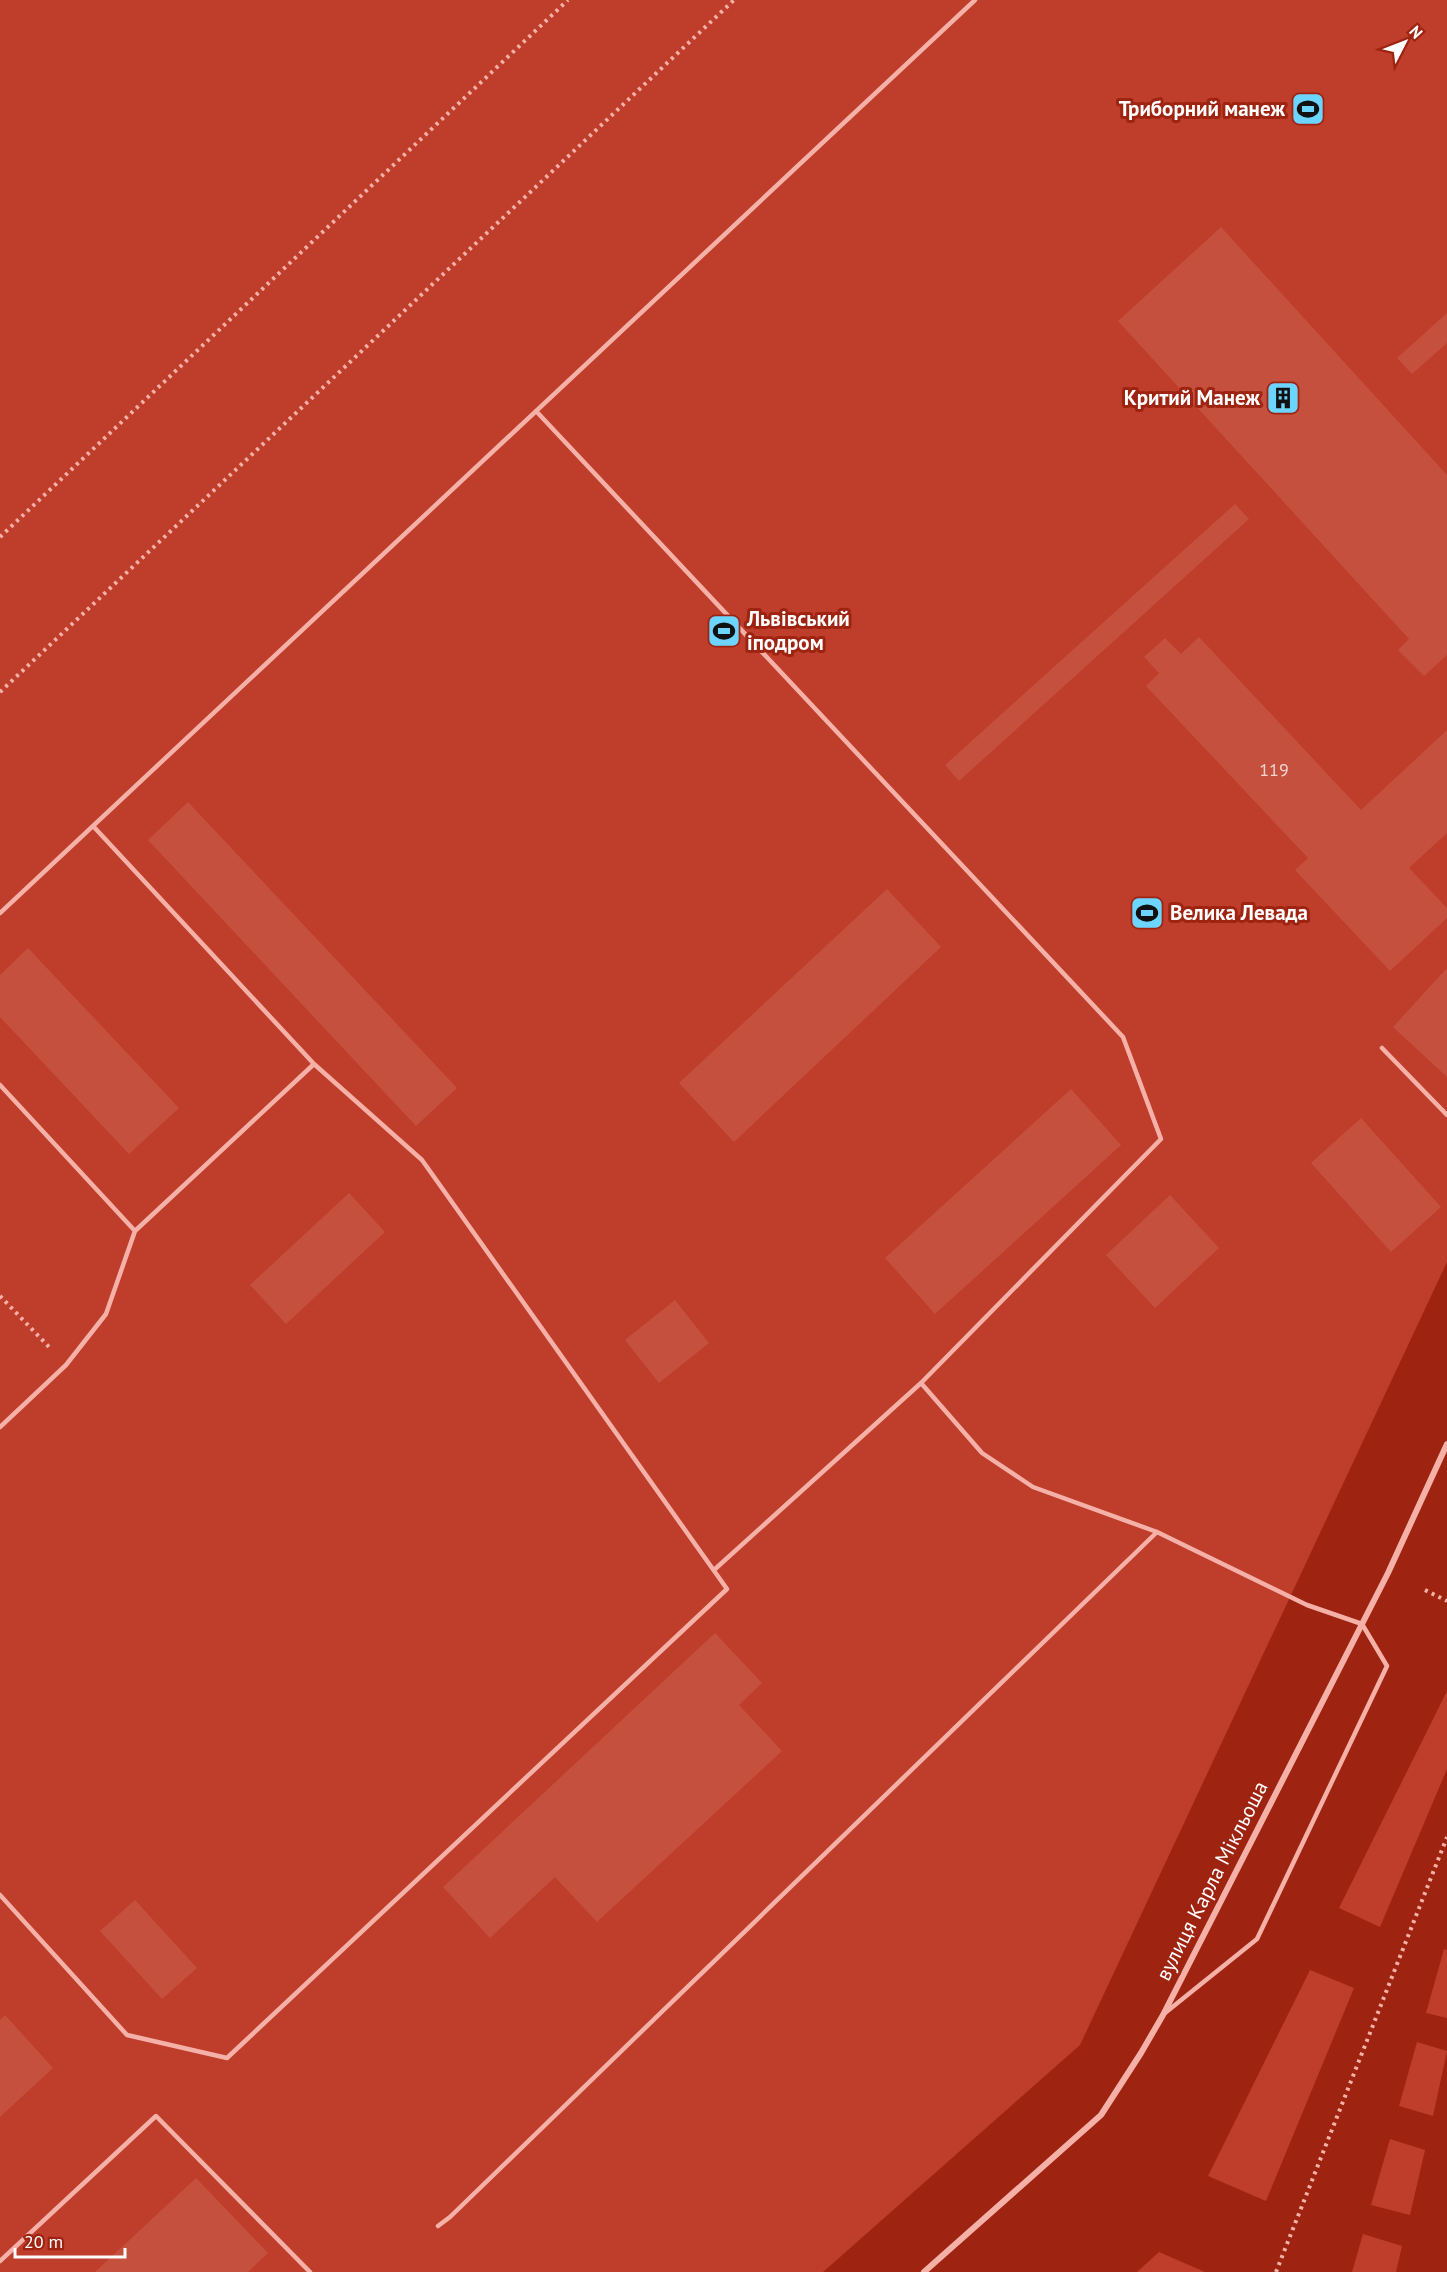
<svg xmlns="http://www.w3.org/2000/svg" width="1447" height="2272" viewBox="0 0 1447 2272" font-family="'PT Sans',sans-serif">
<rect width="100%" height="100%" fill="#9e2411"/>
<!-- green -->
<path fill="#bf3d2b" d="M0,0H1447V1262L1080,2045L823,2272H0Z
M1447,1691V1769L1380,1927L1339,1908Z
M1444,1949L1447,1950V2018L1426,2013Z
M1310,1970L1354,1988L1266,2201L1208,2176Z
M1417,2042L1447,2051L1433,2116L1399,2106Z
M1390,2139L1425,2150L1410,2215L1371,2205Z
M1363,2234L1402,2246L1396,2272H1352Z
M1159,2252L1205,2272H1137Z"/>
<!-- building -->
<path fill="#c6503e" d="M1221,227L1447,475V655L1424,676L1398,650L1409,639L1118,321Z
M1447,313V343L1412,374L1397,358Z
M1235,504L1249,519L959,781L945,765Z
M1199,637L1361,810L1447,730V833L1409,868L1447,908V918L1390,971L1295,870L1308,858L1146,686L1159,673L1144,657L1165,638L1181,654Z
M188,802L457,1088L416,1126L148,840Z
M887,889L941,947L734,1142L679,1083Z
M28,948L179,1108L129,1154L0,1017V975Z
M1447,968V1077L1393,1027Z
M1071,1089L1121,1145L935,1314L885,1258Z
M1361,1118L1441,1207L1391,1252L1311,1163Z
M349,1193L385,1232L286,1324L250,1285Z
M1170,1195L1219,1248L1155,1308L1106,1255Z
M675,1300L709,1343L659,1383L625,1340Z
M715,1633L762,1683L739,1705L782,1751L597,1922L555,1877L490,1938L443,1887Z
M135,1900L197,1968L162,1999L100,1931Z
M5,2015L53,2068L0,2117V2020Z
M196,2178L268,2253L248,2272H95Z"/>
<g fill="none" stroke-linecap="round" stroke-linejoin="round">
<!-- path -->
<path stroke="#f5b1a7" stroke-width="4" stroke-dasharray="3 4.5" stroke-linecap="butt" d="M0,537L568,0
M0,692L734,0
M0,1296L51,1349
M1425,1590L1447,1601
M1276,2272L1447,1837"/>
<!-- service -->
<path stroke="#f5b1a7" stroke-width="4.5" d="M536,411L1123,1037L1161,1139L921,1383L714,1570
M0,913L975,0
M1382,1048L1447,1115
M0,1085L135,1231
M921,1383L982,1453L1033,1487L1157,1532L1307,1605L1362,1624L1387,1666L1257,1939L1165,2013
M0,1427L66,1365L106,1314L135,1231L314,1064
M0,1895L127,2035L227,2058L727,1589L422,1160L314,1064L93,826
M438,2226L450,2217L1157,1532
M0,2261L156,2116L310,2272"/>
<!-- minor -->
<path stroke="#f5b1a7" stroke-width="6" d="M924,2272L1101,2115L1141,2053L1163,2015L1388,1573L1447,1444"/>
</g>
<!-- icons -->
<defs>
<g id="stadium-square" transform="scale(1.725)"><rect x="-9" y="-9" width="18" height="18" rx="4" fill="#6bd5ff" stroke="#9e2411"/><path d="M0-5a6.5 5 0 1 0 0 10a6.5 5 0 1 0 0-10ZM-3.5-1.8h7v3.6h-7Z" fill="#111"/></g>
<g id="building-square" transform="scale(1.725)"><rect x="-9" y="-9" width="18" height="18" rx="4" fill="#6bd5ff" stroke="#9e2411"/><path d="M-4-6H4V6H1V3H-1V6H-4ZM-2.5-4.3h1.7v1.8h-1.7ZM.8-4.3h1.7v1.8H.8ZM-2.5-1h1.7V.8h-1.7ZM.8-1h1.7V.8H.8Z" fill="#111"/></g>
</defs>
<g fill-rule="evenodd">
<use href="#stadium-square" x="1308" y="109"/>
<use href="#building-square" x="1283" y="398"/>
<use href="#stadium-square" x="724" y="631"/>
<use href="#stadium-square" x="1147" y="913"/>
</g>
<g text-anchor="middle" stroke-width="6" stroke-linejoin="round" paint-order="stroke">
<!-- number labels -->
<g font-size="18" fill="#f1d3cf">
<text x="1274" y="776">119</text>
</g>
<!-- poi labels -->
<g font-size="21" font-weight="bold" fill="#fff" stroke="#9e2411" text-anchor="end">
<text x="1285" y="116">Триборний манеж</text>
<text x="1260" y="405">Критий Манеж</text>
<text x="747" y="626" text-anchor="start">Львівський<tspan x="747" dy="24">іподром</tspan></text>
<text x="1170" y="920" text-anchor="start">Велика Левада</text>
</g>
<!-- street labels -->
<g font-size="21" fill="#fff" stroke="#9e2411">
<text transform="translate(1212 1881) rotate(-63)" y="7">вулиця Карла Мікльоша</text>
</g>
</g>
<!-- north arrow -->
<g transform="translate(1405 42) rotate(48)" stroke="#9e2411" stroke-width="4.5" paint-order="stroke">
<path d="M0-4.5L10 22L0 15L-10 22Z" fill="#ffffff"/>
<text y="-9" font-size="16" font-weight="bold" text-anchor="middle" fill="#ffffff">N</text>
</g>
<!-- scale -->
<path d="M15 2248v9h110v-9" fill="none" stroke="#ffffff" stroke-width="3"/>
<text x="24" y="2248" font-size="18" fill="#ffffff" stroke="#9e2411" stroke-width="4.5" paint-order="stroke">20 m</text>
</svg>
